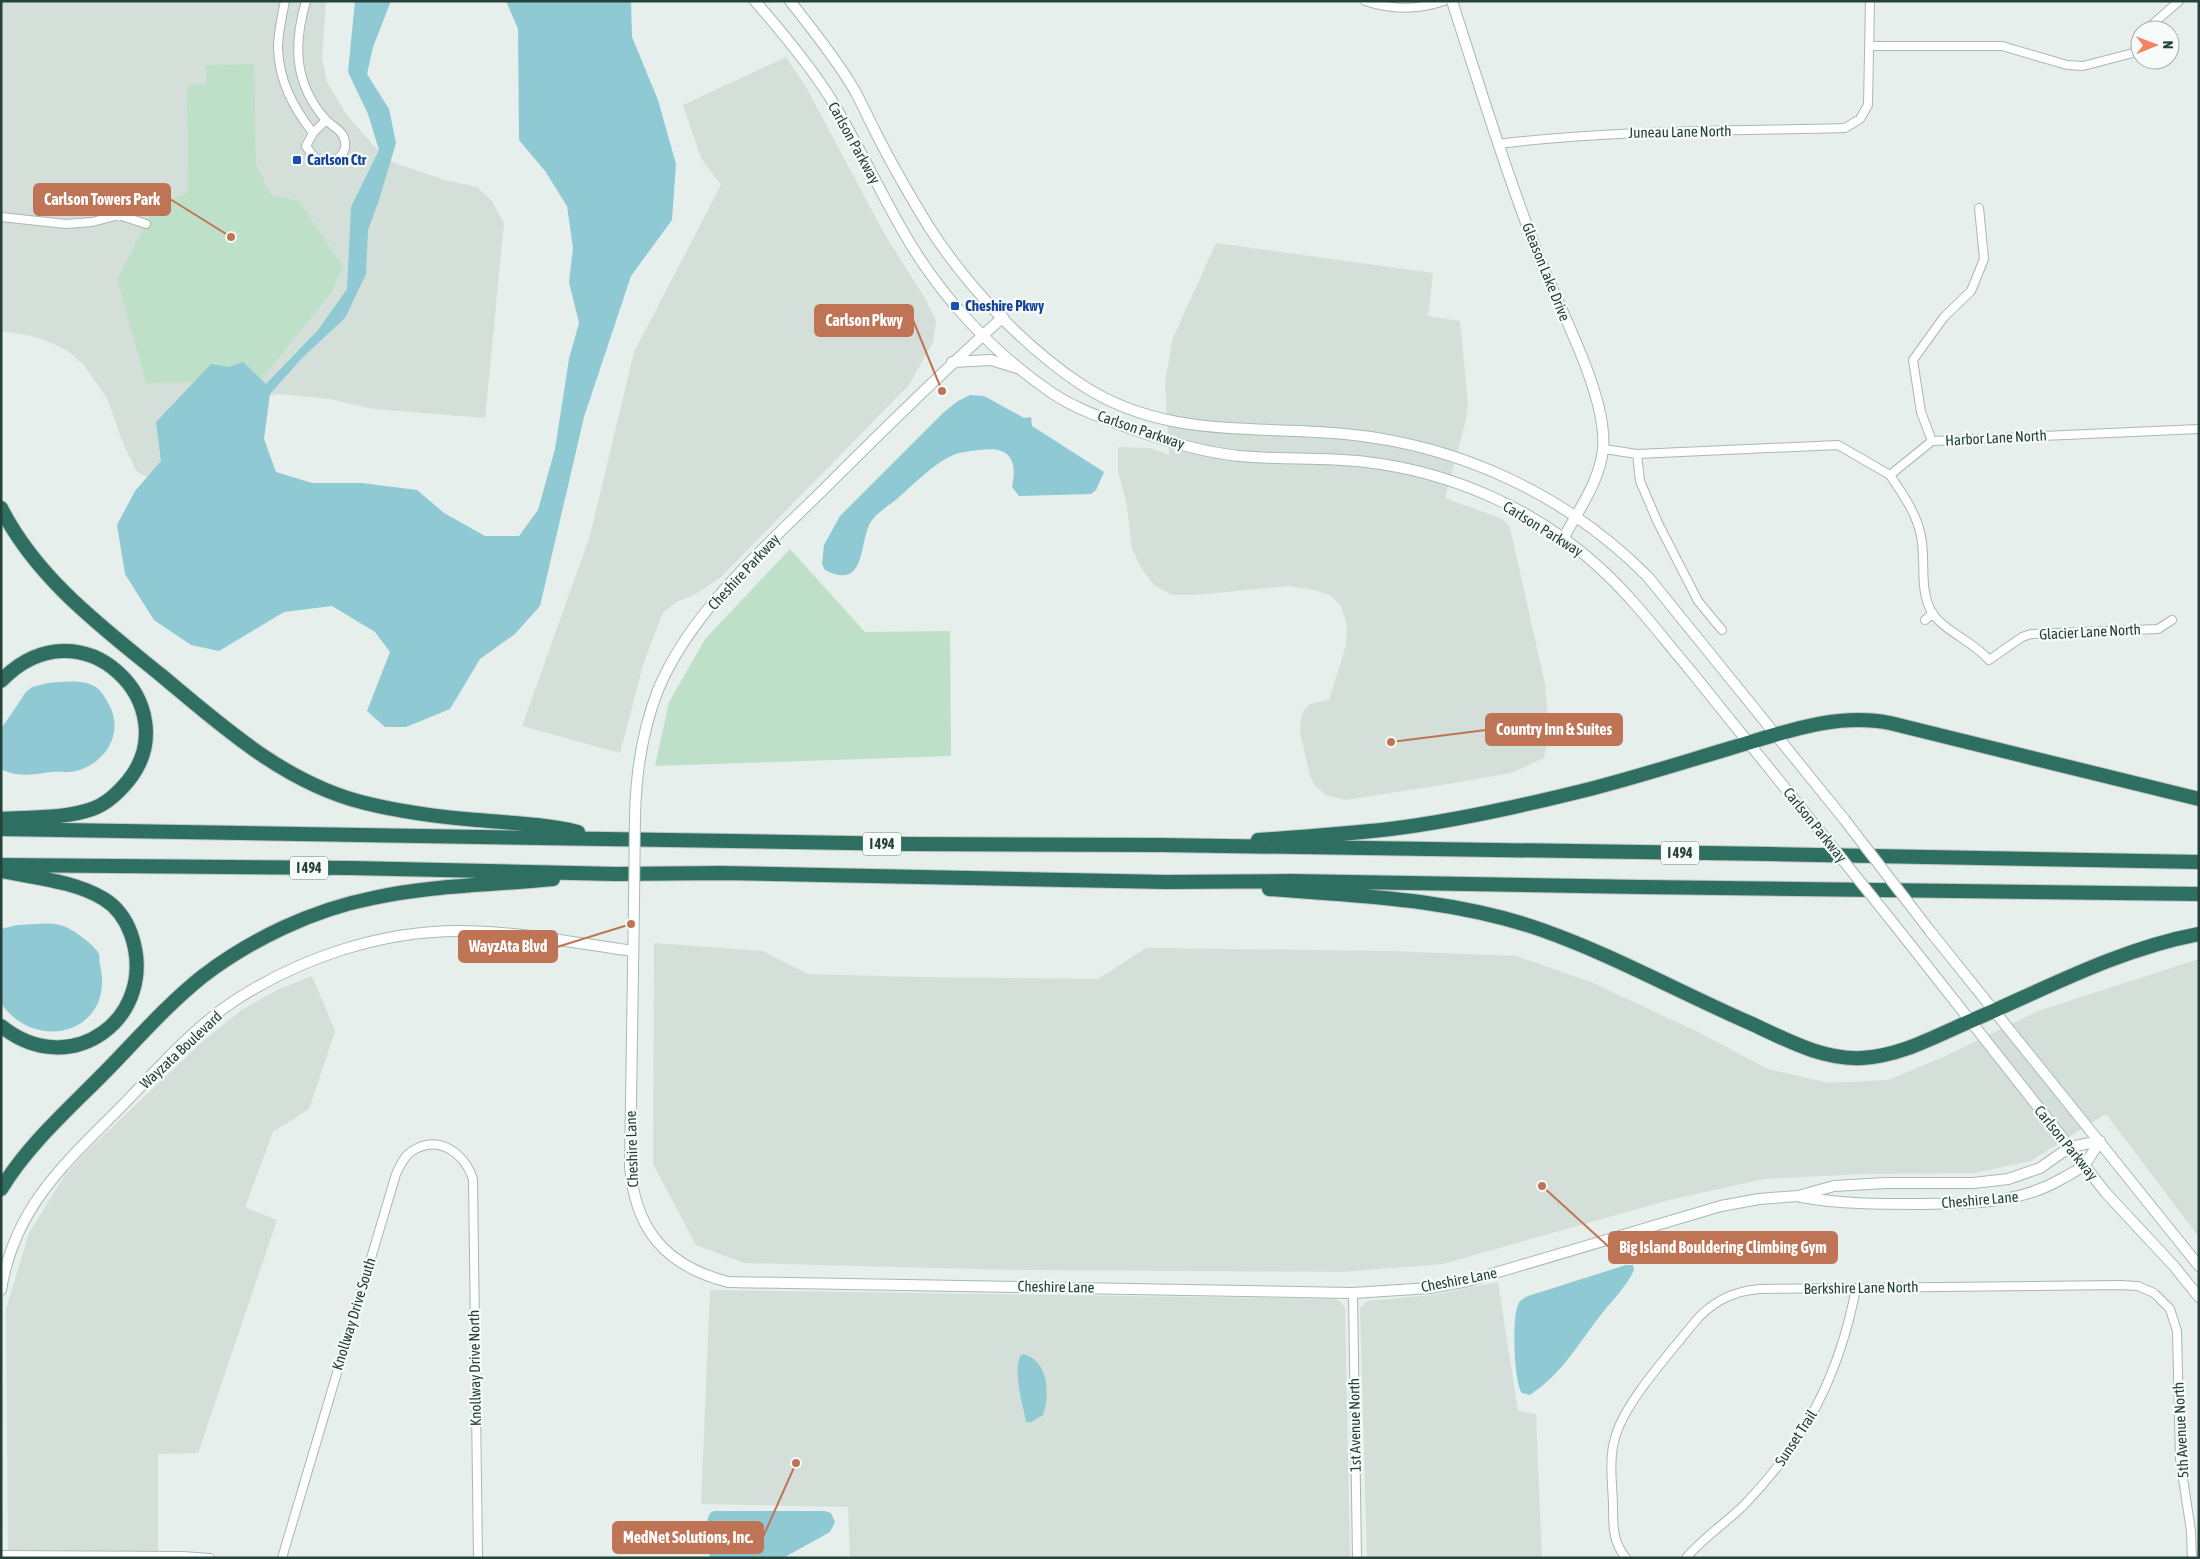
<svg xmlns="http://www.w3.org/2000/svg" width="2200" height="1559" viewBox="0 0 2200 1559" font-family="'Asap Condensed',sans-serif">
<rect width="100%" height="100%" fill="#e6efeb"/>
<!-- built -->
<path fill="#d4dfda" d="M1,1H326L322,58L327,82L346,114L373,145L392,162L445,180L477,187L492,201L504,223L485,418L373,409L330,399L280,394L255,398L158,482L137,472L123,443L107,398L83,364L69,352L52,343L32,336L1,331Z
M786,57L806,87L885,235L926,300L936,321L933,342L909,385L720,578L696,594L676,602L662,614L643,665L620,753L522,726L590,536L634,352L721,185L701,158L683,105Z
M1216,243L1433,273L1428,316L1460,321L1468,404L1466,419L1445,498L1503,519L1510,528L1545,684L1549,733L1544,758L1511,773L1442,785L1345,800L1326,795L1315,785L1310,776L1300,732L1301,719L1304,710L1310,704L1329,700L1346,645L1347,624L1341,606L1331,596L1315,590L1289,586L1194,595H1172L1154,585L1141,568L1132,548L1127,506L1118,471V447L1151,448L1169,455L1165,382L1173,338Z
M654,943L763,951L808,974L919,977L1098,979L1146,948L1391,951L1516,956L1591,982L1696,1031L1768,1069L1829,1083L1888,1080L1941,1058L2038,1011L2199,959V1237L2106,1114L2031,1161L1974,1173L1863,1174L1764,1179L1669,1200L1443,1264L1341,1272L1015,1270L744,1263L696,1245L653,1164Z
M312,976L335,1031L309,1109L273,1132L245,1207L277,1220L198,1453L158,1454V1558H8L6,1309L29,1233L65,1175L87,1151L203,1041L240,1011L277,990Z
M1498,1282L1518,1411L1536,1414L1542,1558H1367L1360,1308L1367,1301L1434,1295Z
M710,1290L1335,1299L1340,1301L1345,1308L1350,1558H850L848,1507L701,1504Z"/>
<!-- green -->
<path fill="#bfe0c8" d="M254,64L256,164L271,195L299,201L343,267L332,292L260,381L146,383L117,279L155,206L188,192L187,85L206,84V65Z
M790,549L865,632L950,631L951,756L655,766L669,702L705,639Z"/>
<!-- water -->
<path fill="#8ec9d4" d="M355,1H391L373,47L367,74L389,109L396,143L380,197L368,230L366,274L345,318L302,358L270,394L264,439L276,472L312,483H362L417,490L444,513L485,536H519L538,510L555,449L569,359L579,323L569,282L573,248L567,206L545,171L519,140L518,29L506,1H631L632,37L658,100L676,164L672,220L631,276L584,417L540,606L515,634L480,659L450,709L406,727H385L367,711L390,652L375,632L332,606L284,612L219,651L191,645L154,620L125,574L117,525L135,491L161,461L156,422L211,364L229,367L243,362L266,384L318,330L347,289L351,207L379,150L368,114L348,72Z
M970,395L984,396L1024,418L1031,417L1032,426L1104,472L1096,490L1091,494L1019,496L1012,487C1018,458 1009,446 979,450C971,451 961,452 953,455C932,465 915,483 898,498C890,505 876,513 870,523C859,544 866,591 825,570L822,564L824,545L840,516L944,412L958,401Z
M48,683C62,682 81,679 94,686C100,689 105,697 108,703C125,731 107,763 76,771C68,773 58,771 50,772C34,775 15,777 1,769V729L26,692L32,687Z
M17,925C31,925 50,921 63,926C71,928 95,945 99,954C100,957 99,962 100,965C116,1032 36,1055 1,1003V929Z
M1626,1265H1633L1634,1270C1626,1288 1609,1303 1597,1320C1574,1350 1562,1373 1530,1395L1522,1393C1514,1383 1511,1314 1519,1303C1520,1300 1526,1297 1528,1296Z
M1024,1354C1049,1362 1050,1394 1043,1415L1031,1422H1026L1025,1416C1021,1399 1014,1372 1020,1356Z
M714,1511H825L831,1513L835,1522L830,1532L783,1558H710C707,1545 704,1525 710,1513Z"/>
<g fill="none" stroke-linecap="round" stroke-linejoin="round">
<!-- street casing -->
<g stroke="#a8b8b2" stroke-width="10">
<path id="street" d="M285,1C282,16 278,33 278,48C279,81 293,107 313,133L306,146C310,152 315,160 322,162C334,164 347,155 345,142C344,131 333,127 326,120C294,84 293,45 306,1
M1365,1C1392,10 1418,10 1444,1
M2146,30L2179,1
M1870,46H2002L2067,65L2083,66L2133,53L2140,40
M313,133L326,120
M1498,144C1613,130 1729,131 1845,128L1860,119L1868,105L1870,1
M1,217L66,224L92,222L119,215L146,224
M1932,441L1921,412L1913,360L1944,317L1971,291L1984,259L1979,208
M1604,449L1637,454L1838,445L1890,475L1932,441L2199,429
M1637,454L1640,481L1658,523L1698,601L1722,630
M1890,475C1903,495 1916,512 1921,536C1926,561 1919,588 1931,611C1943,631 1973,641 1989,660L2022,637L2031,634L2158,629L2172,620
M1925,620L1933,613
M1353,1293L1357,1558
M1,1555L183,1556L210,1558
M282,1558L396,1174C400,1166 404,1156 412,1151C439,1134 464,1153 473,1179L478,1558
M1626,1558C1612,1542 1613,1523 1613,1503C1612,1482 1609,1458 1615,1438C1624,1403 1670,1353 1693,1324C1711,1302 1732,1291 1760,1289L2120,1285L2138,1286L2154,1293L2170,1309L2177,1331L2180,1459L2191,1531L2192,1558
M1686,1558C1704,1537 1726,1523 1745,1504C1805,1442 1840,1373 1856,1288"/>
</g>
<!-- secondary casing -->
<g stroke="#a4bbb3" stroke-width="12">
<path id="secondary" d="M755,1C782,32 807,62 829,96C856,140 878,188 904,233C940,296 992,352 1052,393C1076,409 1103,418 1129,428C1165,441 1201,452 1239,456C1281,460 1324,457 1366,462C1452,472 1538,510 1601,569C1634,599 1661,636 1690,670C1730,719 1770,769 1810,819
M790,1C812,29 834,56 852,86C861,101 867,116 875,131C891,163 910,196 929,227C967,286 1023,346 1082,385C1164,439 1253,425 1345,434C1460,445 1567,495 1648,577L1844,819
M1452,1C1480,88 1507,175 1540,260C1560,310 1608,397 1603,449C1600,481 1578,511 1563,539
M952,362L991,360L1020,369
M635,816C636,772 642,731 658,690C690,613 762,550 820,493C880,433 940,374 1003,317
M634,904L630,1166C635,1230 666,1266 728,1282L1353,1293L1430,1288L1468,1281L1721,1206L1759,1199L1798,1196L1834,1186L1886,1183H1973L2008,1179L2040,1168L2070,1147L2100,1141
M1898,929L2106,1193L2173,1265L2199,1297
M1930,931L2199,1266
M1801,1197C1841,1204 1878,1204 1919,1204C1969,1203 2018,1205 2063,1178C2070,1174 2079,1170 2085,1164C2090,1157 2095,1149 2100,1141
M1,1290C14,1210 61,1167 115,1113C153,1075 189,1031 234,1001C300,958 380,931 459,931C517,931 575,943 633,951"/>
</g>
<!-- highway casing -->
<g stroke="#c2cac8" stroke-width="16">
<path id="highway" d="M1,508C37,579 102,627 162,676C223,727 286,784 365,803C402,812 439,817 477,820C511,823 545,824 578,832
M1,681C81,598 189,706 128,781C118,793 107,804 92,809C64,819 30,817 1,819
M1,829L908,844L1161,845L1771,854L2199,862
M1258,840C1302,837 1346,834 1390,829C1455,821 1526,805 1590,789C1637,777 1684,762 1731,748C1782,733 1836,712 1890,723L2199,799
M1,865L351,868L616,874L721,873L1166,882L1291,881L1641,887L2199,894
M1269,889C1361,896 1455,899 1542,930C1613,955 1681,993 1750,1023C1785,1039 1822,1060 1862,1058C1902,1056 1937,1035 1973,1020C2047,988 2119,949 2199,934
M1,1026C71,1083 160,1017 131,934C126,920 117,907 104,899C74,881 35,878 2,871
M1,1189C29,1143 71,1107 109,1068C139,1037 169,1003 203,976C252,939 312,910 373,898C432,885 494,885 553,879"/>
</g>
<!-- street -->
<use href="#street" stroke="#fff" stroke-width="8"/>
<!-- secondary -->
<use href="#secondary" stroke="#fff" stroke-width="10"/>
<!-- highway -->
<use href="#highway" stroke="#2f6f62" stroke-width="14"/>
<!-- secondary-bridge casing -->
<g stroke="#a4bbb3" stroke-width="12" stroke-linecap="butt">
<path id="secondary-bridge" d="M1810,819L1898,929
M1844,819L1930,931
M634,904L635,816"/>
</g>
<!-- secondary-bridge -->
<use href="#secondary-bridge" stroke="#fff" stroke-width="10"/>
</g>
<!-- markers -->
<g fill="#1a4fb4" stroke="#f7fbf9" stroke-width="2">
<rect x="292" y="155" width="10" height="10" rx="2.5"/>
<rect x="950" y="301" width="10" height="10" rx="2.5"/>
</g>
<g text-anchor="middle" stroke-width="4.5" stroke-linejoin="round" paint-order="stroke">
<!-- shield labels -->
<g fill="#f7fbf9" stroke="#637a73" stroke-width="1">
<rect x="863" y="832.5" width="38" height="23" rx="4"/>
<rect x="1661" y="841.5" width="38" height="23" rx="4"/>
<rect x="290" y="856.5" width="38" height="23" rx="4"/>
</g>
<g font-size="14" font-weight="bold" fill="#24423a">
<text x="882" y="849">I 494</text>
<text x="1680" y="858">I 494</text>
<text x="309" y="873">I 494</text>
</g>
<!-- street labels -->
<g font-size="15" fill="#24423a" stroke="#f7fbf9">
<text transform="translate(1680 132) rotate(-1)" y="5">Juneau Lane North</text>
<text transform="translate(854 143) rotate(61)" y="5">Carlson Parkway</text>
<text transform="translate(1546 272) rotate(68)" y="5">Gleason Lake Drive</text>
<text transform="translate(1141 430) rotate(19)" y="5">Carlson Parkway</text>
<text transform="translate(1996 438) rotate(-3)" y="5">Harbor Lane North</text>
<text transform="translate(1543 529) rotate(32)" y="5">Carlson Parkway</text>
<text transform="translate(744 572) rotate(-47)" y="5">Cheshire Parkway</text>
<text transform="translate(2090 632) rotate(-3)" y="5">Glacier Lane North</text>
<text transform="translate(1815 825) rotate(51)" y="5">Carlson Parkway</text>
<text transform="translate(181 1050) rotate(-43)" y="5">Wayzata Boulevard</text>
<text transform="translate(2066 1143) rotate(51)" y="5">Carlson Parkway</text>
<text transform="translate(632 1149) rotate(-92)" y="5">Cheshire Lane</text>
<text transform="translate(1980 1200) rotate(-5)" y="5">Cheshire Lane</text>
<text transform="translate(1459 1280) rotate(-11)" y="5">Cheshire Lane</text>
<text transform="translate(1056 1287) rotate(1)" y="5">Cheshire Lane</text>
<text transform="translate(1861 1288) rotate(-1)" y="5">Berkshire Lane North</text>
<text transform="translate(354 1314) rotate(-73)" y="5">Knollway Drive South</text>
<text transform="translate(475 1368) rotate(-91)" y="5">Knollway Drive North</text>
<text transform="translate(1355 1425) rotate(-91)" y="5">1st Avenue North</text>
<text transform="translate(2181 1430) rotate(-93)" y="5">5th Avenue North</text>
<text transform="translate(1796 1438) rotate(-57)" y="5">Sunset Trail</text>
</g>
<!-- transit labels -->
<g font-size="15" font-weight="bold" fill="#164399" stroke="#f7fbf9" text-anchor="start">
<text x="307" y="165">Carlson Ctr</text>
<text x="965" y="311">Cheshire Pkwy</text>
</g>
</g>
<!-- callouts -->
<path fill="none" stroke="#c07456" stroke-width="2" d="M231 237L170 199M942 391L913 320M1391 742L1486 730M631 924L557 947M1542 1186L1609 1247M796 1463L763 1537"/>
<g fill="#c07456" stroke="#f7fbf9" stroke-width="2">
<circle cx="231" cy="237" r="5"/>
<circle cx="942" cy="391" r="5"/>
<circle cx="1391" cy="742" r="5"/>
<circle cx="631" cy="924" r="5"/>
<circle cx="1542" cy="1186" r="5"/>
<circle cx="796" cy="1463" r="5"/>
</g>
<g fill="#c07456" stroke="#c07456" stroke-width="2">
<rect x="34" y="184" width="136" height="31" rx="5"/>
<rect x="815" y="305" width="98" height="31" rx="5"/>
<rect x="1486" y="714" width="136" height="31" rx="5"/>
<rect x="459" y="931" width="98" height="31" rx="5"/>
<rect x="1609" y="1232" width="228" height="31" rx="5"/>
<rect x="613" y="1522" width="150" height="31" rx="5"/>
</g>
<g font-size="16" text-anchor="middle" font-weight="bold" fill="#fff">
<text x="102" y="205">Carlson Towers Park</text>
<text x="864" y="326">Carlson Pkwy</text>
<text x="1554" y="735">Country Inn &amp; Suites</text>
<text x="508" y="952">WayzAta Blvd</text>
<text x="1723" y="1253">Big Island Bouldering Climbing Gym</text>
<text x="688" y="1543">MedNet Solutions, Inc.</text>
</g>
<!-- border -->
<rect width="2200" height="1559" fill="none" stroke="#24423a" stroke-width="5"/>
<!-- north arrow -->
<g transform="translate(2155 45) rotate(89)"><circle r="24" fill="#f7fbf9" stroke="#a3b1ad"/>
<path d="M0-4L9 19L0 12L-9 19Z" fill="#f4845f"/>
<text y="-8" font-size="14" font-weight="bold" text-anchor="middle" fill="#24423a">N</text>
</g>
</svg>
